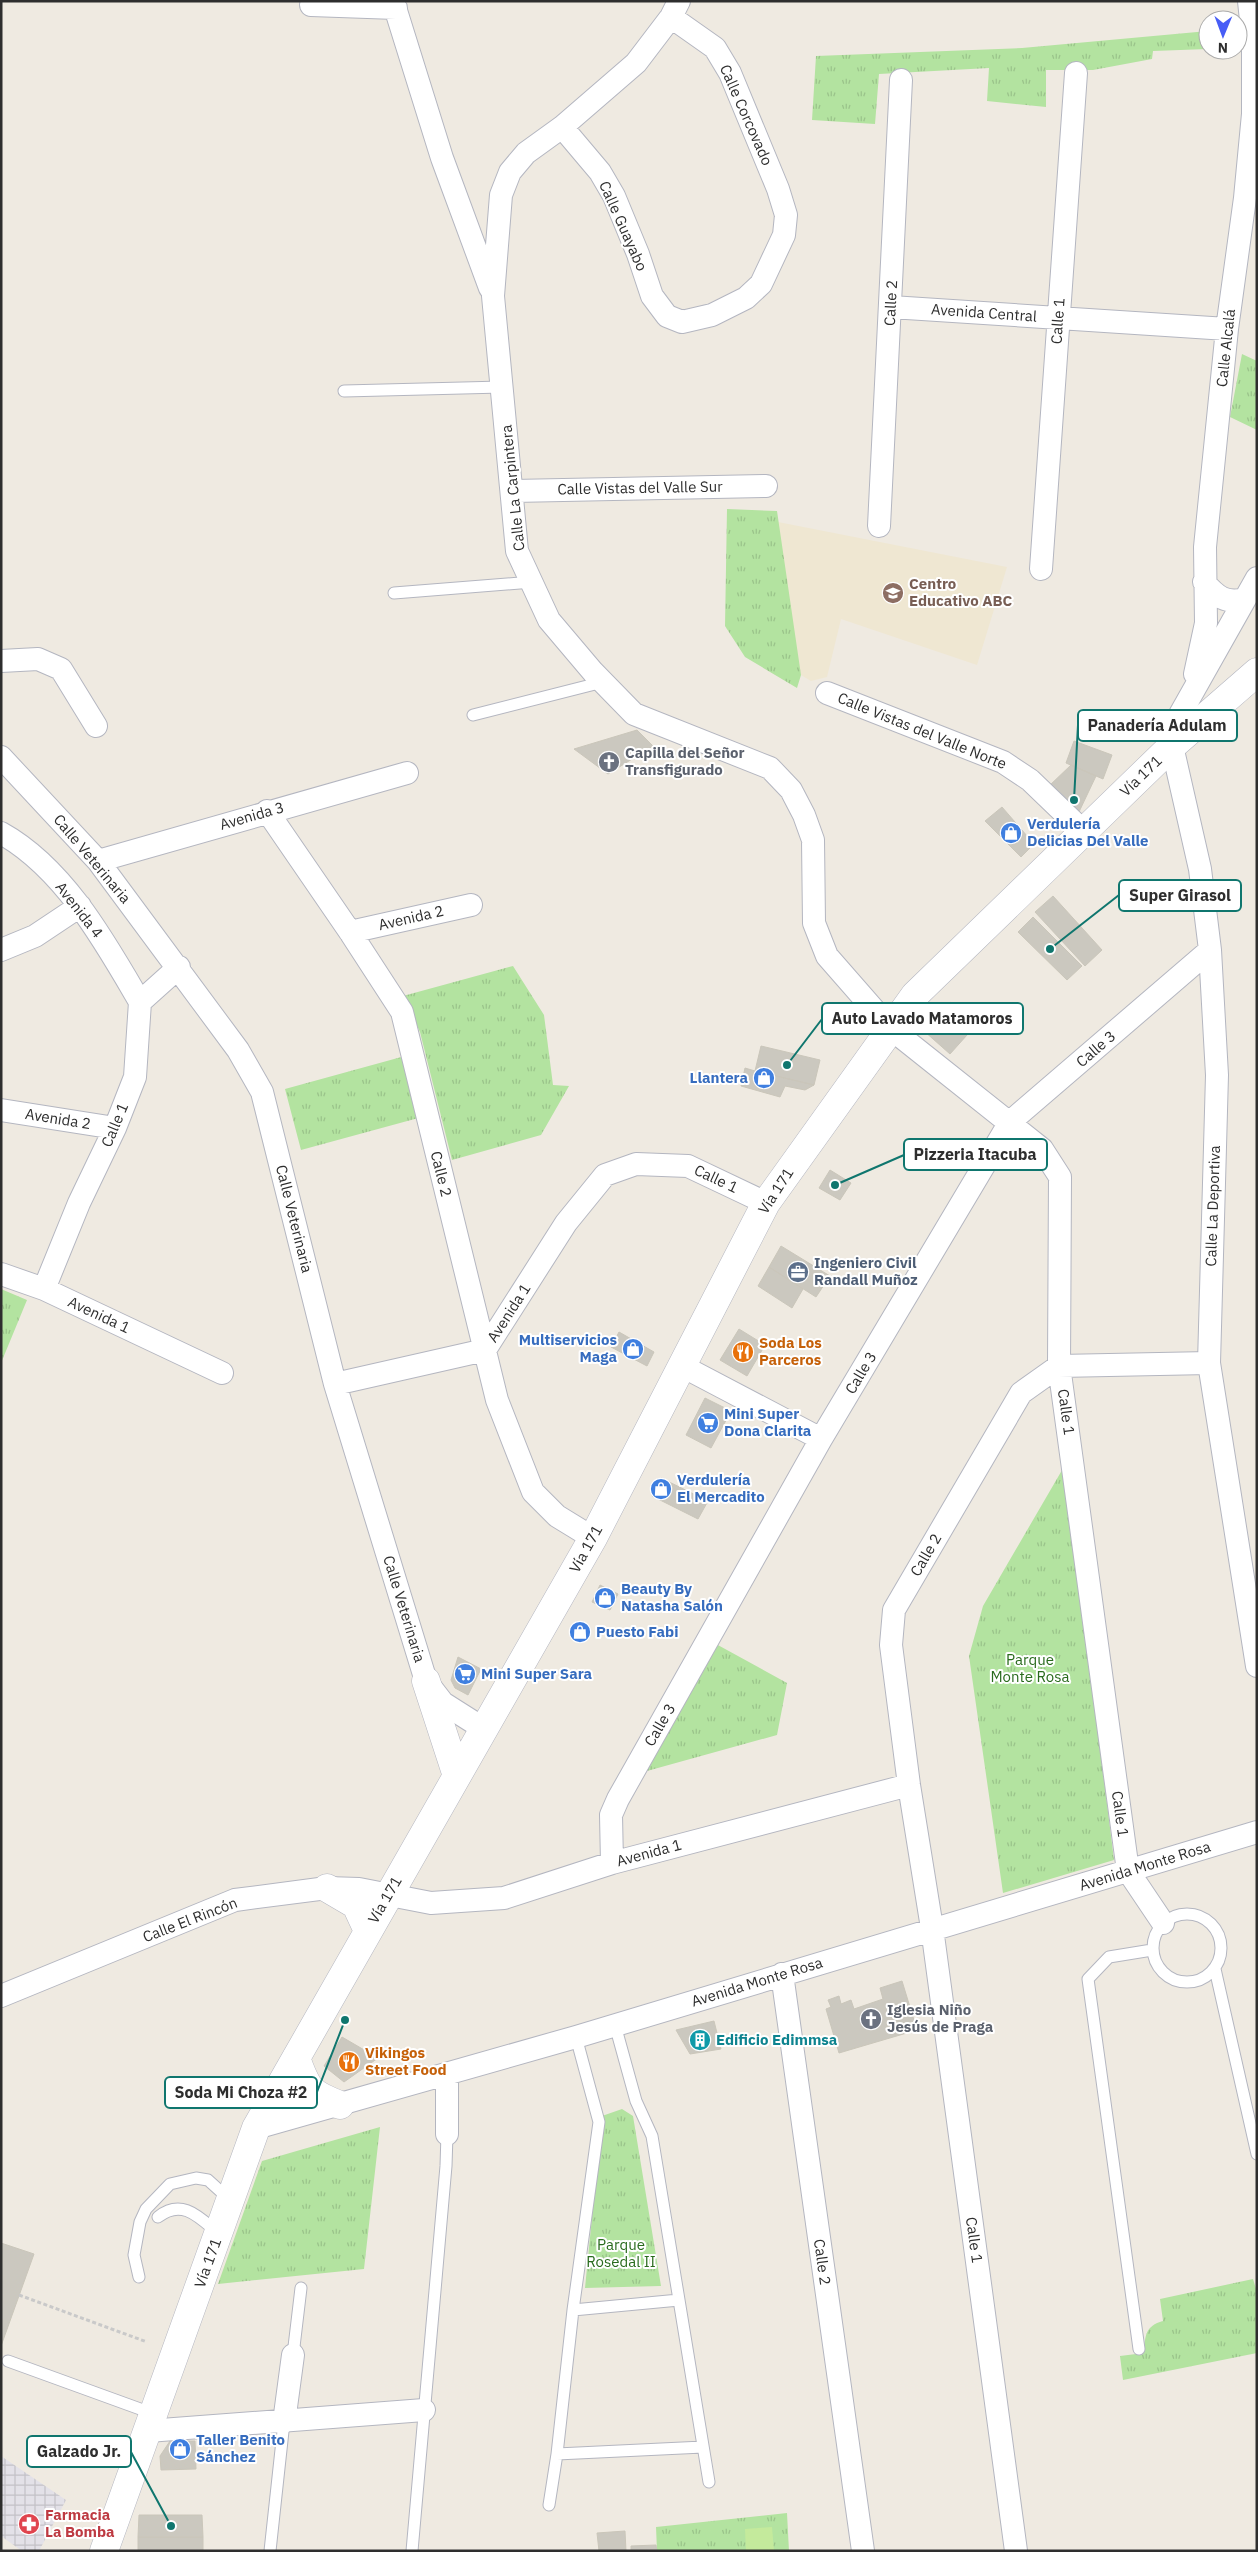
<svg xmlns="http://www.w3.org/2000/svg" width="1258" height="2552" viewBox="0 0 1258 2552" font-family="'IBM Plex Sans',sans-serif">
<defs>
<pattern id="industrial-grid" width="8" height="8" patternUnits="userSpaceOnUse" patternTransform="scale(1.25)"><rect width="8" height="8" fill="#e3e1e8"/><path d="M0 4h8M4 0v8" fill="none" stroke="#c3c1c7"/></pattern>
<pattern id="park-tufts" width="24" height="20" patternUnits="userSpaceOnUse" patternTransform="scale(1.25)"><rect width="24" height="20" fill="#b3e3a0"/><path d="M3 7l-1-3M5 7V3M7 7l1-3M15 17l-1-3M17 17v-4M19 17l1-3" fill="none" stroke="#9ac38a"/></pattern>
</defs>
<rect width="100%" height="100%" fill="#efeae1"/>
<!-- industrial -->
<path fill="url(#industrial-grid)" d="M1,2456L66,2500L39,2551H22L1,2536Z"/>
<!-- education -->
<path fill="#efe7d2" d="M778,522L1007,567L977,665L841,619L827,677L811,681L801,675L795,663Z"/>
<!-- park -->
<path fill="url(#park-tufts)" d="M1208,31V49L1153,51L1152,59L1093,70H1046V107L987,101L989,68L879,74L875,124L812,120L816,56L1022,48Z
M1242,354L1257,361V430L1230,417Z
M727,509L777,511L801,675L797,688L745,657L725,626Z
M513,966L544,1015L553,1085L569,1086L541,1135L452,1160L420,1032L403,996Z
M405,1056L422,1117L301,1150L285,1089Z
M1,1289L27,1300L1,1363Z
M1065,1465L1114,1860L1003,1893L969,1656L983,1606Z
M716,1644L787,1683L777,1735L647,1771Z
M622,2109L633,2116L661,2286L585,2288L602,2116Z
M380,2127L364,2269L218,2284L262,2161Z
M1253,2279L1257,2292V2353L1123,2380L1120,2356L1144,2353C1145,2336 1145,2326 1163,2321L1160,2299Z
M787,2513L789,2551H657L656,2527Z"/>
<!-- pitch -->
<path fill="#c4ea9c" d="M772,2527L774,2551H746L745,2529Z"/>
<!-- building -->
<path fill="#cbc8bf" stroke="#cac6ba" d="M637,730L653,746L608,774L574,749Z
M1074,741L1112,755L1103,779L1066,763Z
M1071,765L1096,776L1078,814L1049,786Z
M1002,807L1034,844L1021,857L985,821Z
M1053,896L1102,950L1085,966L1035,912Z
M1033,917L1082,966L1067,980L1018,932Z
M950,1002L976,1025L950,1054L924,1031Z
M761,1046L820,1060L814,1085L755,1071Z
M745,1068L755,1071L814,1085L805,1090L785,1086L780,1097L741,1086Z
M830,1170L851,1183L840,1200L819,1188Z
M781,1246L830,1276L816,1297L769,1267Z
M769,1267L803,1289L792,1308L758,1286Z
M739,1329L765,1345L747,1376L720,1360Z
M619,1332L654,1352L647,1366L611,1347Z
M705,1398L731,1411L711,1448L686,1435Z
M661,1478L708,1501L698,1519L652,1496Z
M600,1585L618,1594L610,1610L592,1602Z
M458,1657L481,1669L468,1695L455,1688L451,1680Z
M902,1981L917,2030L839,2053L826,2009L831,2007L828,2000L839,1996L841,2004L851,2000L854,2009L883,1999L880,1988Z
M714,2021L721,2049L690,2054L676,2030Z
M342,2037L378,2058L344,2082L324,2066Z
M1,2243L34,2254L1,2346Z
M170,2441H195L196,2469L161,2470L160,2456Z
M139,2515H202L203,2537H138Z
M625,2531L626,2551H599L597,2533Z
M138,2537H203V2551H138Z
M656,2545L657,2551H631V2546Z"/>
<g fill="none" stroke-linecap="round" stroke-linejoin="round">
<!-- lane casing -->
<g stroke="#b4b6c0" stroke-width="13">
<path id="lane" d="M344,391L502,387
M394,593L532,582
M473,715L603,682
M1153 1948a34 34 0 1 1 68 0a34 34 0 1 1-68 0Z
M1215,1969L1257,2154
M615,2025L636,2101L652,2136L709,2482
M158,2217C182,2198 199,2217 218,2233
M139,2277L134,2255L140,2222L146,2209L170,2184L196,2178L208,2180L229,2199
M573,2310L679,2300
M1139,2349L1088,1979L1109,1957L1152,1950
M293,2355L301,2288
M8,2361L154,2414
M557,2454L703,2447
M549,2505L557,2454L573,2310L599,2122L576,2037
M270,2551L284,2422
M412,2551L446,2166L447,2134"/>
</g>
<!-- street casing -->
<g stroke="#b4b6c0" stroke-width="24">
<path id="street" d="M393,1L442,158L490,288
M679,1L671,17L636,63L562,127L526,153L510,172L501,195L493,296L517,551L549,620L593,672L634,714L770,768L791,790L804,815L813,840L814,923L827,956L890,1028L1042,1149L1060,1177L1059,1366L1128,1871L1163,1923
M311,5L396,8
M562,127L600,172L614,196L638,254L652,296L667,316L682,322L712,315L746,298L761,284L784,235L786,215L778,189L730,73L715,48L671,17
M891,307L1227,329
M513,491L766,486
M879,526L901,80
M1041,569L1076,73
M1257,578L1178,718L1172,746L1200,869L1210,950L1217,1075L1209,1363L1257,1666
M1204,582C1217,597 1226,604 1245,599
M1,661L38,659L61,669L96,726
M1195,674L1206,623L1205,547L1227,329L1245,198L1253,114V40L1249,1
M827,693L1003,762L1030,780L1083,831
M1,757L98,861L238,1050L262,1092L335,1384L426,1681L443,1703L484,1729
M267,811L350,932L402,1012L497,1400L533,1492L557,1516L593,1538
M1,833C64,868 105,942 140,1002
M98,861L407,773
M350,932L471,905
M1,950L35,936L80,906
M1,1110L115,1128
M1,1274L44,1289L222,1373
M44,1289L79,1203L115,1128L135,1077L140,1002L179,967
M682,1366L821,1439
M335,1384L485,1350L566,1223L605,1175L636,1164L688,1166L766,1203
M612,1863L611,1815L618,1799L821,1439L1010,1122L1210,950
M782,1974L863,2551
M1,1996L235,1900L327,1888L359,1889L431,1903L504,1898L612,1863L909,1785
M256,2128L576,2037L1257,1832
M447,2134V2074
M284,2422L293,2355
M148,2431L424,2410
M1016,2551L932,1928L909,1785L891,1645L894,1610L1021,1393L1059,1366L1209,1363"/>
</g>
<!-- secondary casing -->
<g stroke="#b4b6c0" stroke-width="29">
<path id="secondary" d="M426,1681L457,1776
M327,1888L356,1905L368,1931
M296,2058C307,2089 309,2093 340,2105
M104,2551L256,2128L593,1538L766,1203L915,995L1172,746L1257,672"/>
</g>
<!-- path -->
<path stroke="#c9c9c9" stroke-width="3" stroke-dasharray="4 2.5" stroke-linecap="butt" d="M19,2295L147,2342"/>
<!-- lane -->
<use href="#lane" stroke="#fff" stroke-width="11"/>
<!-- street -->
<use href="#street" stroke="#fff" stroke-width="22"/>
<!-- secondary -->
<use href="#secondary" stroke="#fff" stroke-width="28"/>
</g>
<!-- icons -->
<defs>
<g id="school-disc" transform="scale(1.125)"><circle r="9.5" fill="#8d6e63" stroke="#fff"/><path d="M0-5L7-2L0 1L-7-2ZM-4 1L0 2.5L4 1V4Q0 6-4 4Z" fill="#fff"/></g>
<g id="church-disc" transform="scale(1.125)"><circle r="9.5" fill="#6b7280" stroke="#fff"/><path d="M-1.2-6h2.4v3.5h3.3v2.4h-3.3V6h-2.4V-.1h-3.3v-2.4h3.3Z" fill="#fff"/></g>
<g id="shop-disc" transform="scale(1.125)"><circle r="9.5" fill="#3f7fe0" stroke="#fff"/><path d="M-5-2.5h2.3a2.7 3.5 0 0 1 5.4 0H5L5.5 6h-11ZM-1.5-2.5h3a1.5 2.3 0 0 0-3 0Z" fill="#fff"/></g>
<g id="office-disc" transform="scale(1.125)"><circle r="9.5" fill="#5c6f8a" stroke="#fff"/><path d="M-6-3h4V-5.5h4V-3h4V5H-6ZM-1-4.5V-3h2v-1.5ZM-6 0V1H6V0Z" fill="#fff"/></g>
<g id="restaurant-disc" transform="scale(1.125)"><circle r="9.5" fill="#e8710a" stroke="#fff"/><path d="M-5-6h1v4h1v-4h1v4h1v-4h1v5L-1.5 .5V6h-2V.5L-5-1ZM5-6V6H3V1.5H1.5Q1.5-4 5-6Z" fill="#fff"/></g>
<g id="supermarket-disc" transform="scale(1.125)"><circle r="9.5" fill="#3f7fe0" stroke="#fff"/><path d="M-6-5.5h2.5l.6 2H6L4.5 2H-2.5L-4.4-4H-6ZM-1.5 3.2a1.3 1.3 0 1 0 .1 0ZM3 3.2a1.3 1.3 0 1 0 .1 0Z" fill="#fff"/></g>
<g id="building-disc" transform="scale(1.125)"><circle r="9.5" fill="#0f9aa8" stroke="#fff"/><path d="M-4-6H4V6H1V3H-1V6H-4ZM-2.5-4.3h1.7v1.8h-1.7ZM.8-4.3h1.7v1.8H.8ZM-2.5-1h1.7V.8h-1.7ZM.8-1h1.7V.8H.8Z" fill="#fff"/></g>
<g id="pharmacy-disc" transform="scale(1.125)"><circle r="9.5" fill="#e0444e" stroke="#fff"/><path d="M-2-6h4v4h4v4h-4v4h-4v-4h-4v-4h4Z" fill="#fff"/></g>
</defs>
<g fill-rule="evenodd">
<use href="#school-disc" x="893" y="593"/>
<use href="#church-disc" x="609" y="762"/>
<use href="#shop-disc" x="1011" y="833"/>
<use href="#shop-disc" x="764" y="1078"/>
<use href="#office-disc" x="798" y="1272"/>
<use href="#shop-disc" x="633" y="1349"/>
<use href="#restaurant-disc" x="743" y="1352"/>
<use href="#supermarket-disc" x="708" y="1423"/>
<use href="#shop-disc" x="661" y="1489"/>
<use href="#shop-disc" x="605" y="1598"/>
<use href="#shop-disc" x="580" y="1632"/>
<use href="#supermarket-disc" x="465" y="1674"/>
<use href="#church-disc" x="871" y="2019"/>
<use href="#building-disc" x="700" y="2040"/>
<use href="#restaurant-disc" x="349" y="2062"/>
<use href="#shop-disc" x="180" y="2449"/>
<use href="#pharmacy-disc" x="29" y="2524"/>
</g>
<g text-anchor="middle" stroke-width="4" stroke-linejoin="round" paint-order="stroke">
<!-- street labels -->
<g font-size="15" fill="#2e2e2e" stroke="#fff">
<text transform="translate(746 115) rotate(66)" y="5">Calle Corcovado</text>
<text transform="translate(623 226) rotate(66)" y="5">Calle Guayabo</text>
<text transform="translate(891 303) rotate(-87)" y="5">Calle 2</text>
<text transform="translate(984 313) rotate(4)" y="5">Avenida Central</text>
<text transform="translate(1058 321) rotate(-86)" y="5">Calle 1</text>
<text transform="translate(1226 348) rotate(-84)" y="5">Calle Alcalá</text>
<text transform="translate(513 488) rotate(-96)" y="5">Calle La Carpintera</text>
<text transform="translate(640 488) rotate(-1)" y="5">Calle Vistas del Valle Sur</text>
<text transform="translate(922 731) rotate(22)" y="5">Calle Vistas del Valle Norte</text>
<text transform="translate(1141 776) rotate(-44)" y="5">Vía 171</text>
<text transform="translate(252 816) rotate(-16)" y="5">Avenida 3</text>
<text transform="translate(92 859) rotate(50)" y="5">Calle Veterinaria</text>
<text transform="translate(79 910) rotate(52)" y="5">Avenida 4</text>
<text transform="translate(411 918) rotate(-13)" y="5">Avenida 2</text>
<text transform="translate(1096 1049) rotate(-41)" y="5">Calle 3</text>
<text transform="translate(58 1119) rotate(9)" y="5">Avenida 2</text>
<text transform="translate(115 1125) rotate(-67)" y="5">Calle 1</text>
<text transform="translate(441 1174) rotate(76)" y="5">Calle 2</text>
<text transform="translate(716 1179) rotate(25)" y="5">Calle 1</text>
<text transform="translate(776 1191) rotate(-57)" y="5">Vía 171</text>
<text transform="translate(1213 1206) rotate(-88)" y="5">Calle La Deportiva</text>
<text transform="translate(294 1219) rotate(76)" y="5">Calle Veterinaria</text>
<text transform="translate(509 1313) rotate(-57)" y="5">Avenida 1</text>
<text transform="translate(99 1315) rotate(25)" y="5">Avenida 1</text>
<text transform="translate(861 1373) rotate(-59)" y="5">Calle 3</text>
<text transform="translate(1066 1412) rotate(82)" y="5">Calle 1</text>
<text transform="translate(586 1549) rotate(-61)" y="5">Vía 171</text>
<text transform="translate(926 1555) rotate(-60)" y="5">Calle 2</text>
<text transform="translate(404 1609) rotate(73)" y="5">Calle Veterinaria</text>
<text transform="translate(660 1725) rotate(-60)" y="5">Calle 3</text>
<text transform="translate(1120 1814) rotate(82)" y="5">Calle 1</text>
<text transform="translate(649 1853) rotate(-15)" y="5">Avenida 1</text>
<text transform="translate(1145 1866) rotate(-17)" y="5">Avenida Monte Rosa</text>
<text transform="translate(385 1900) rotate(-60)" y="5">Vía 171</text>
<text transform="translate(190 1920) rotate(-21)" y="5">Calle El Rincón</text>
<text transform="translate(757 1982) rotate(-17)" y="5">Avenida Monte Rosa</text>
<text transform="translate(974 2240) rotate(82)" y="5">Calle 1</text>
<text transform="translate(822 2262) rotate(82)" y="5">Calle 2</text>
<text transform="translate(208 2263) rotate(-70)" y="5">Vía 171</text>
</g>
<!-- education labels -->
<g font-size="15" font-weight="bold" fill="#785e54" stroke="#fff" text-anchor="start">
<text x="909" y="589">Centro<tspan x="909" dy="17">Educativo ABC</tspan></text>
</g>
<!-- worship labels -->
<g font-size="15" font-weight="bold" fill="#5b616d" stroke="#fff" text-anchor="start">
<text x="625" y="758">Capilla del Señor<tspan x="625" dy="17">Transfigurado</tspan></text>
<text x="887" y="2015">Iglesia Niño<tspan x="887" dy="17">Jesús de Praga</tspan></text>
</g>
<!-- shop labels -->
<g font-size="15" font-weight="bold" fill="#366cbe" stroke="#fff" text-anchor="start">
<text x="1027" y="829">Verdulería<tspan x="1027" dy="17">Delicias Del Valle</tspan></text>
<text x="748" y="1083" text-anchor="end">Llantera</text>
<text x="617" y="1345" text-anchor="end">Multiservicios<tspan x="617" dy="17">Maga</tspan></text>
<text x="724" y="1419">Mini Super<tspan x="724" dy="17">Dona Clarita</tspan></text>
<text x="677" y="1485">Verdulería<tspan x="677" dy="17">El Mercadito</tspan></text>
<text x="621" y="1594">Beauty By<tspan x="621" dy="17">Natasha Salón</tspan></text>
<text x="596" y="1637">Puesto Fabi</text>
<text x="481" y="1679">Mini Super Sara</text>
<text x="196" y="2445">Taller Benito<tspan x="196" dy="17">Sánchez</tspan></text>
</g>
<!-- service labels -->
<g font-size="15" font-weight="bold" fill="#4e5e75" stroke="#fff" text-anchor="start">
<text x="814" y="1268">Ingeniero Civil<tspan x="814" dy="17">Randall Muñoz</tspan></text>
</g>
<!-- food labels -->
<g font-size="15" font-weight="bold" fill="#c56008" stroke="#fff" text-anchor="start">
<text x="759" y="1348">Soda Los<tspan x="759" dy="17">Parceros</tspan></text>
<text x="365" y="2058">Vikingos<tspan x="365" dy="17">Street Food</tspan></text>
</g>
<!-- park labels -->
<g font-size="15" fill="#296b1d" stroke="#fff">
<text x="1030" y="1665">Parque<tspan x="1030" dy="17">Monte Rosa</tspan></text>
<text x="621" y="2250">Parque<tspan x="621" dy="17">Rosedal II</tspan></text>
</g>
<!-- culture labels -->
<g font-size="15" font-weight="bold" fill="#0d838f" stroke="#fff" text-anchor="start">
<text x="716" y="2045">Edificio Edimmsa</text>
</g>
<!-- health labels -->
<g font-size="15" font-weight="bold" fill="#be3a42" stroke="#fff" text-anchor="start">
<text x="45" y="2520">Farmacia<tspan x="45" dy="17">La Bomba</tspan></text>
</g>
</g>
<!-- callouts -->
<path fill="none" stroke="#0f766e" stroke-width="2" d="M1074 800L1078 725M1050 949L1119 895M787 1065L822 1019M835 1185L904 1155M345 2020L317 2092M171 2526L131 2452"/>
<g fill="#0f766e" stroke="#fff" stroke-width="2">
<circle cx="1074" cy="800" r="5"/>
<circle cx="1050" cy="949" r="5"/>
<circle cx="787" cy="1065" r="5"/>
<circle cx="835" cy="1185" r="5"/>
<circle cx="345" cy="2020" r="5"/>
<circle cx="171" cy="2526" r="5"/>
</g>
<g fill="#fff" stroke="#0f766e" stroke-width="2">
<rect x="1078" y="710" width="159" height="31" rx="5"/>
<rect x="1119" y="880" width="122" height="31" rx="5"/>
<rect x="822" y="1003" width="201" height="31" rx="5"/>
<rect x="904" y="1139" width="143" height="31" rx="5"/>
<rect x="165" y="2077" width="152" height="31" rx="5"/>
<rect x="27" y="2436" width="104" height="31" rx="5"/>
</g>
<g font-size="16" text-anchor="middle" font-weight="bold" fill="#2e2e2e">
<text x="1157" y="731">Panadería Adulam</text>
<text x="1180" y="901">Super Girasol</text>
<text x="922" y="1024">Auto Lavado Matamoros</text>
<text x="975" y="1160">Pizzeria Itacuba</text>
<text x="241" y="2098">Soda Mi Choza #2</text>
<text x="79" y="2457">Galzado Jr.</text>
</g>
<!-- border -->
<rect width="1258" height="2552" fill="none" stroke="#2e2e2e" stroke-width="5"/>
<!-- north arrow -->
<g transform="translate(1223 35) rotate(181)"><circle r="24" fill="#ffffff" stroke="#ababab"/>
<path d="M0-4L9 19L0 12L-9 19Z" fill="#475df6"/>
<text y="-8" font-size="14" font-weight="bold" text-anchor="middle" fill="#2e2e2e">N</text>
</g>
</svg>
